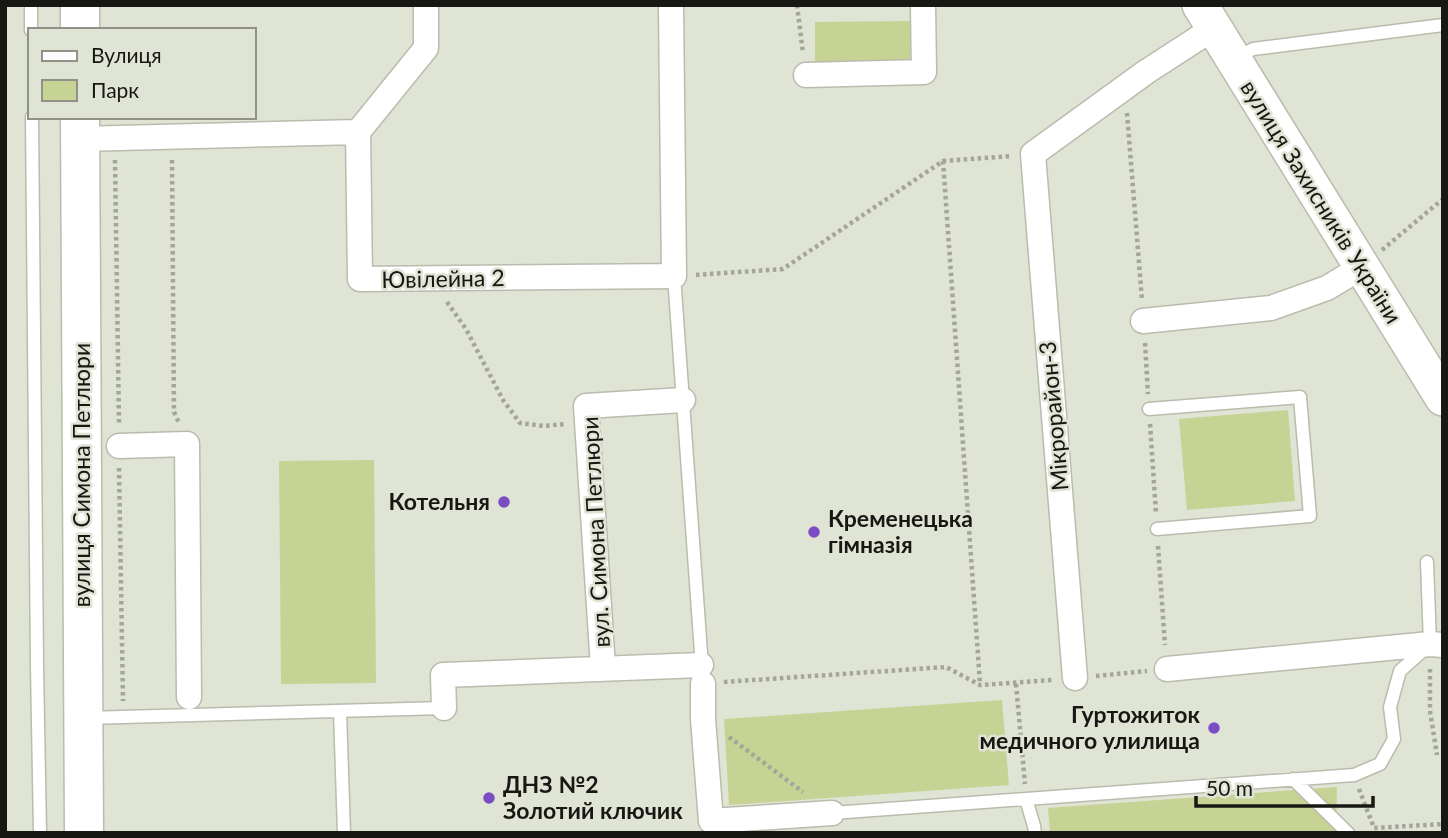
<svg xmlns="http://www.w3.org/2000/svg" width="1448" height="838" viewBox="0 0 1448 838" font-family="Lato,sans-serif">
<rect width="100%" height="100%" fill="#e0e4d4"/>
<!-- green -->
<path fill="#c6d395" d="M910,21V61L815,62V22Z
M1288,410L1295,501L1187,510L1179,419Z
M374,460L376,683L281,684L279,461Z
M1002,700L1009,785L729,805L724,719Z
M1337,787L1336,833H1050L1048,808Z"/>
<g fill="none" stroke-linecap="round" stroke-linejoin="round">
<!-- lane casing -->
<g stroke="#b9bcae" stroke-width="15">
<path id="lane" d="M31,5V30
M1237,57L1253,49L1443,25
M32,117L37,666L40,833
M674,276L702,667
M1149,409L1300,397L1310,516L1157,529
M340,711L344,833
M87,718L444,708
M1293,779L1348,833
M1026,799L1354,775L1380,764L1394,739L1390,707L1400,671L1430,644L1427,562
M832,813L1026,799L1034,826L1035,833"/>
</g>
<!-- street casing -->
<g stroke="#b9bcae" stroke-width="27">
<path id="street" d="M806,75L924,72L923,5
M358,132L360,279L674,276L671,5
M358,132L426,48V5
M80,139L358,132
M1143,321L1271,308L1327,288L1362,267
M119,446L187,444L189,697
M603,668L586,406L683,400
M1167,669L1430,644L1443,645
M1075,678L1033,154L1146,72L1214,28
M703,684V719L711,821L832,813
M444,708L443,675L701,665"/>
</g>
<!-- secondary casing -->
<g stroke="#b9bcae" stroke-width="38">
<path id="secondary" d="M1200,5L1443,398"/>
</g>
<!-- highway casing -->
<g stroke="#b9bcae" stroke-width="41">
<path id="highway" d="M80,5V30
M80,117L84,833"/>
</g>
<!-- path -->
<path stroke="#a3a699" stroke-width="4.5" stroke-dasharray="3.5 3.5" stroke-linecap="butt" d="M797,5L803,53
M1127,113L1142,300
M115,160L119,424
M172,160L174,412L179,423
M943,161L980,684
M1382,250L1443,199
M696,275L783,269L943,161L1011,156
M447,302L466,329L503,400L520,423L544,426L565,424
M1145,343L1148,394
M1150,424L1156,513
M119,468L123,701
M1158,546L1165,645
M1430,669V711L1437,755
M1096,676L1147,671
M724,682L946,667L980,685L1053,680
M1016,684L1025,784
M729,737L803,792
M1359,789L1374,828L1443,824"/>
<!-- lane -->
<use href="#lane" stroke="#fff" stroke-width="12"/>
<!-- street -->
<use href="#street" stroke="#fff" stroke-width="24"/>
<!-- secondary -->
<use href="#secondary" stroke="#fff" stroke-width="35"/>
<!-- highway -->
<use href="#highway" stroke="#fff" stroke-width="38"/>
</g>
<!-- markers -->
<g fill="#7b4cc4" stroke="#e0e4d4" stroke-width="2.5">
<circle cx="504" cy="502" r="7"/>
<circle cx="814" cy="532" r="7"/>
<circle cx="1214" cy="728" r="7"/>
<circle cx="489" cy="798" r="7"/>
</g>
<g text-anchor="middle" stroke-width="5" stroke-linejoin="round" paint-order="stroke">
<!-- street labels -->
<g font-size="23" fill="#171813" stroke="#e0e4d4">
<text transform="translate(1321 202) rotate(58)" y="8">вулиця Захисників України</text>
<text transform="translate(443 279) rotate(-1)" y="8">Ювілейна 2</text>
<text transform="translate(1054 416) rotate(-95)" y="8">Мікрорайон-3</text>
<text transform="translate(82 475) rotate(-90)" y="8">вулиця Симона Петлюри</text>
<text transform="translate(596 532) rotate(-93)" y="8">вул. Симона Петлюри</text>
</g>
<!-- poi labels -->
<g font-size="23" font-weight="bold" fill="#171813" stroke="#e0e4d4" text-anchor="end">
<text x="490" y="510">Котельня</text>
<text x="828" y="527" text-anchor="start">Кременецька<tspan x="828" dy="26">гімназія</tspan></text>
<text x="1200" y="723">Гуртожиток<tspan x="1200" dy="26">медичного улилища</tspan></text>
<text x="503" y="793" text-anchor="start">ДНЗ №2<tspan x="503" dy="26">Золотий ключик</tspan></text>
</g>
</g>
<!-- border -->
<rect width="1448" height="838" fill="none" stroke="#171813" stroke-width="14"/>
<!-- legend -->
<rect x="28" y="28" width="228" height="91" fill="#e0e4d4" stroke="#909287" stroke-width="2"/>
<rect x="42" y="51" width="35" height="10" fill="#ffffff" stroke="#909287" stroke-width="2"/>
<text x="91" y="63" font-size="21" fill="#171813">Вулиця</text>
<rect x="42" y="80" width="35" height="21" fill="#c6d395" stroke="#909287" stroke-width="2"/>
<text x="91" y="98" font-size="21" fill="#171813">Парк</text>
<!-- scale -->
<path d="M1196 796v10h177v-10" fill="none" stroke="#171813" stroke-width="3.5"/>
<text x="1206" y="796" font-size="21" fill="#171813" stroke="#e0e4d4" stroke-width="5" paint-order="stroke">50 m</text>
</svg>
